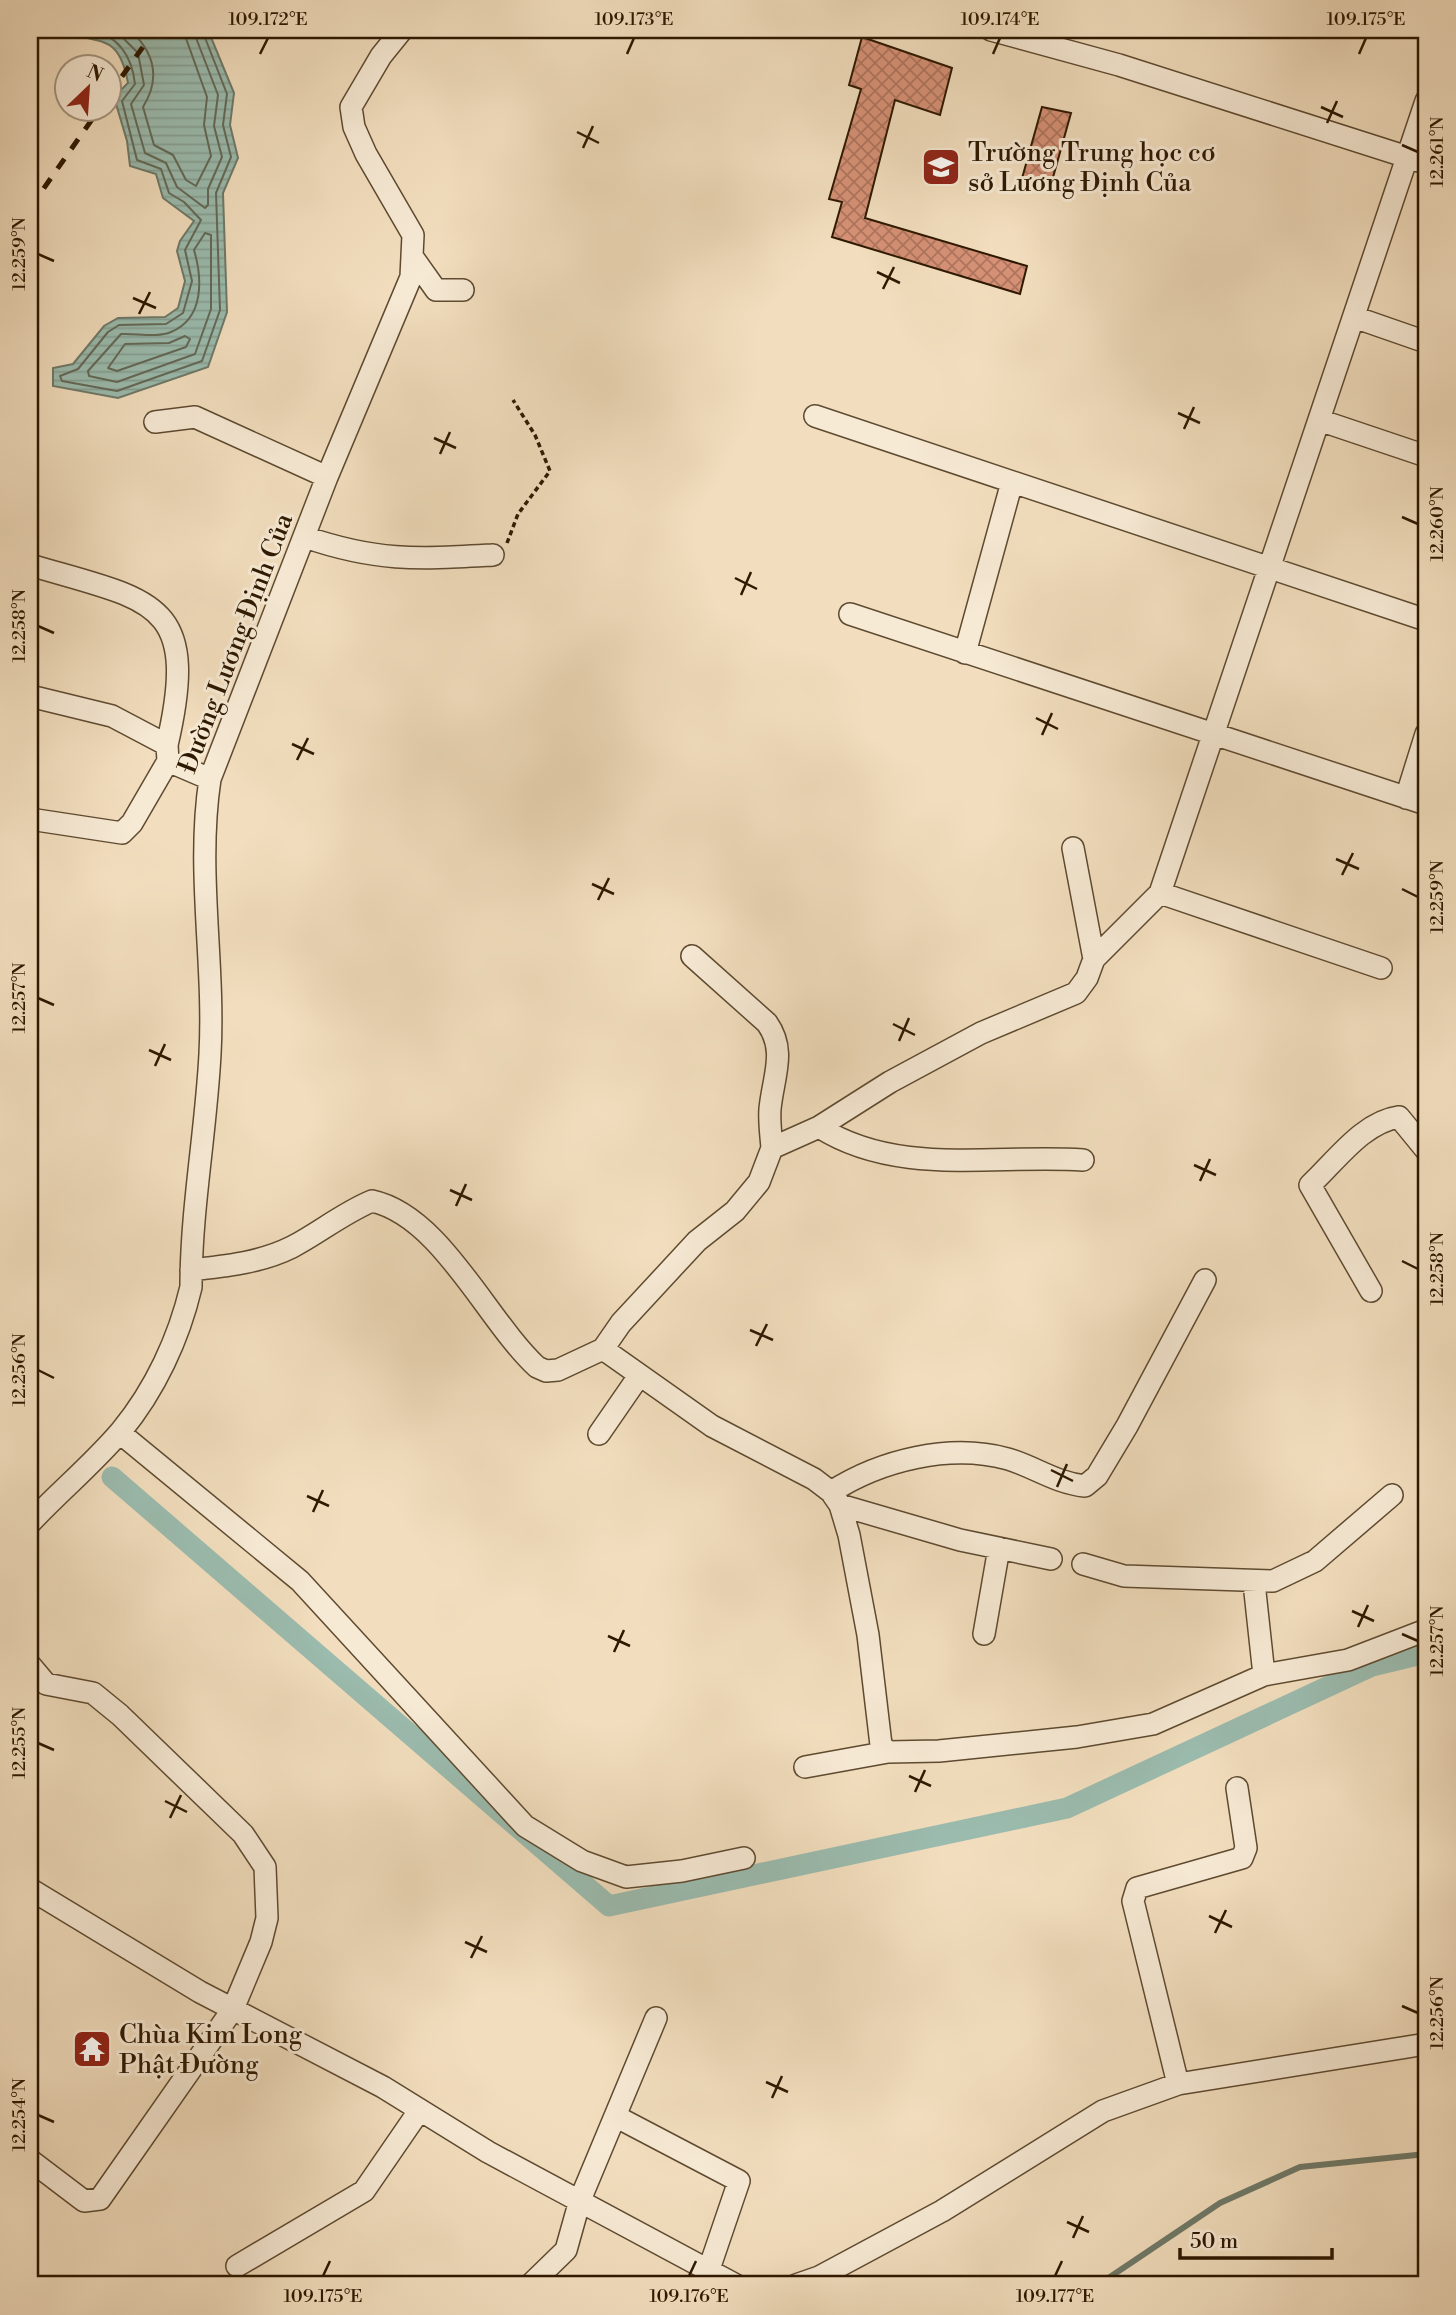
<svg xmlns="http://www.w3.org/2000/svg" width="1456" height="2315" viewBox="0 0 1456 2315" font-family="'Libre Bodoni',serif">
<defs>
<pattern id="water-rules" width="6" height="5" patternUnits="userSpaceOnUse" patternTransform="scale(1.75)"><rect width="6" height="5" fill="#9bbcaf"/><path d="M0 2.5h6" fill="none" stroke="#86a195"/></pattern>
<pattern id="building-cross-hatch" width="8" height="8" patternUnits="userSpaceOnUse" patternTransform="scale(1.75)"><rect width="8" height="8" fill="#d69176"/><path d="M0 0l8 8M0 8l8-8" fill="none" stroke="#ae755e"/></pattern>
</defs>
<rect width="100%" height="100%" fill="#f2debe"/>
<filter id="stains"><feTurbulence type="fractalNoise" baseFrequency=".00286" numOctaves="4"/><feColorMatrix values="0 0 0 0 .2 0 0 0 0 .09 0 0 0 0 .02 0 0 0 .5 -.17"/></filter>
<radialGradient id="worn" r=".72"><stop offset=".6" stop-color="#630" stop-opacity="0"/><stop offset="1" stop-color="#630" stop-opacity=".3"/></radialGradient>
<!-- water -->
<path fill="url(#water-rules)" stroke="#6f7a69" stroke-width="2" d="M63,30H208L234,93L230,125L238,158L223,193L227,312L208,367L118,398L53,386V368L73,364L104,326L118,318L165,317L178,308L185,281L177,251L180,241L194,221L163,198L156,174L130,166L127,141L114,97L128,83C118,29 97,47 63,30Z"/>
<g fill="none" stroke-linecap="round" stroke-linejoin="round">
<!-- shore -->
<path stroke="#646a58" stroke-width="2" d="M90,30C118,35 132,56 135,84L122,101L137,160L161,169L169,193L184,202L201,220L185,250L192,281L183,313L166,324L119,325L108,332L78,369L60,376L62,381L117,391L202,361L220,310L216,193L231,157L223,125L227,94L202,30
M115,30L138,53L144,85L131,104L145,153L166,163L177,187L205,208L208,205V189L222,157L214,126L218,95L193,30
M130,30C155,53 161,78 143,107L154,145L173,155L186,180L196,186L211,156L204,125L207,97L183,30
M205,233L211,235V309L195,354L117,382L89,376L88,371L121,334C136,333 157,338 171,332C205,318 202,277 194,250Z
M185,336L190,339L186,347L117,371L108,368L125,344L169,343Z"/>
<!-- stream -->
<path stroke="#6f7a69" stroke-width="6" d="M1098,2285L1220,2203L1300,2167L1426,2154"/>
<!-- canal -->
<path stroke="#9bbcaf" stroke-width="21" d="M112,1477L609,1906L1067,1808L1372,1666L1426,1653"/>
</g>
<!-- building -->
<path fill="url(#building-cross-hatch)" stroke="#2d1800" stroke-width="2" d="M862,37L952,68L940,115L895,100L865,218L1027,266L1020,294L832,237L842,202L829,199L861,89L849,85Z
M1042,107L1071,113L1050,188L1021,182Z"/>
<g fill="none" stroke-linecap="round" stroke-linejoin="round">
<!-- minor casing -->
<g stroke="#5e4a30" stroke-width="24">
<path id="minor" d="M991,30L1119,65L1426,163
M414,259L436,290H463
M1354,317L1426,342
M815,416L1426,620
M1319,420L1426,456
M155,422L195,417L327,477
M305,537C378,562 418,559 493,555
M30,565C152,601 201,599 167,745
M850,614L1426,804
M965,653L1012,482
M30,696L112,716L167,745L168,761L210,779
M1406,798L1426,734
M30,819L122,833L132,823L168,761
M1160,893L1426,101
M692,956L767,1023C787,1051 773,1077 770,1109C769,1122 771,1135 772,1148
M1094,959L1160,893L1381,968
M819,1127C897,1177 995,1154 1083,1160
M191,1270C225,1266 260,1263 292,1247C319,1233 343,1213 372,1201C441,1216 487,1321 537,1367L546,1371L558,1370L603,1349L621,1323L697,1241L735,1211L759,1182L772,1148L819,1127L890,1082L981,1033L1076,993L1087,978L1094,959L1073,848
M1371,1291L1310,1185C1336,1161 1363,1122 1399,1117L1426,1150
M603,1349L712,1426L814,1479L831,1492L840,1505L849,1535L868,1635L881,1745L888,1752L939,1751L1077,1737L1153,1724L1264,1675L1348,1660L1426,1630
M120,1433L300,1581L525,1826L582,1861L626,1877L682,1871L744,1858
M599,1434L639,1376
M831,1492C881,1460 950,1443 1008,1459C1035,1467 1056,1483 1085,1486L1097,1476L1127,1426L1205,1280
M840,1505L960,1540L1051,1559
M30,1523C59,1492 93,1464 121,1431C155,1390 179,1338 191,1287C191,1209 206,1132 210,1054C215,962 196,871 210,779L327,477L411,277L413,235L366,154L354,127L351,107L381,56L402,30
M1083,1564L1124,1576L1273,1581L1315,1561L1392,1495
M1254,1583L1264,1675
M984,1634L999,1548
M30,1665L46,1684L93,1693L120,1715L243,1834L265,1867L267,1918L261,1942L233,2009L100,2199L84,2201L30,2160
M805,1767L888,1752
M30,1889L200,1992L383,2087L488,2152L736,2285
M1178,2084L1133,1901L1137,1888L1242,1858L1246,1848L1237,1788
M615,2116L739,2181L708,2272
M237,2266L364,2191L419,2111
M530,2285L566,2250L580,2200L656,2018
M796,2285L819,2277L942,2211L1103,2111L1178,2084L1426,2044"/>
</g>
<!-- path -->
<path stroke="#2d1800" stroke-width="3.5" stroke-dasharray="5 3.5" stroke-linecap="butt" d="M507,543L518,514L550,471L535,435L513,400"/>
<!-- minor -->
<use href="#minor" stroke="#f7ead5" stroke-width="21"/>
<!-- rail -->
<path stroke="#2d1800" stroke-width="5" stroke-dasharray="12 12" stroke-linecap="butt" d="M108,96L155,30
M30,208L100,108"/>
</g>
<!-- ticks -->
<path fill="none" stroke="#2d1800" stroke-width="2.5" d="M260,54L268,38M627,54L634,38M993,54L1000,38M1359,54L1366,38M1321,107L1343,117M1327,123L1337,101M577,132L599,143M1402,145L1418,152M583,148L593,126M38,254L54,261M877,272L900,283M883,289L894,267M133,298L156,308M139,314L150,292M1178,413L1200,423M1184,429L1194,407M434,438L456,448M440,454L450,432M1402,517L1418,524M735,578L757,589M741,595L751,572M38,626L54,633M1036,718L1058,729M1042,735L1052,713M292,744L314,754M297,760L308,738M1336,859L1359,869M1342,875L1353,853M592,884L614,894M1402,889L1418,897M598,900L609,878M38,998L54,1005M893,1024L915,1035M899,1041L909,1018M149,1050L171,1060M155,1066L165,1044M1194,1165L1216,1175M1200,1181L1210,1159M450,1190L472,1200M456,1206L466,1184M1402,1261L1418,1269M750,1330L773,1340M756,1346L767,1324M38,1370L54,1378M1051,1470L1073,1481M1057,1487L1067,1464M307,1496L329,1506M313,1512L323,1490M1352,1611L1374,1621M1358,1627L1368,1605M1402,1634L1418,1641M608,1636L630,1646M614,1652L624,1630M38,1743L54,1750M909,1776L931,1786M915,1792L925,1770M165,1801L187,1812M170,1818L181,1795M1209,1916L1232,1927M1215,1933L1226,1910M465,1942L487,1952M471,1958L482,1936M1402,2006L1418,2013M766,2082L788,2092M772,2098L782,2076M38,2115L54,2122M1067,2222L1089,2232M1073,2238L1083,2216M323,2276L330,2261M689,2276L696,2261M1055,2276L1062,2261"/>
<!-- icons -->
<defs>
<g id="school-square" transform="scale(2.0125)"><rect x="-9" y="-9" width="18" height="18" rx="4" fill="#8f2418" stroke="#f7ead5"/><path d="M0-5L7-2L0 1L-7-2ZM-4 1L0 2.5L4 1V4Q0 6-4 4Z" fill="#fff"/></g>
<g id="temple-square" transform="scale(2.0125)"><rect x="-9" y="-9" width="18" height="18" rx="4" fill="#8f2418" stroke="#f7ead5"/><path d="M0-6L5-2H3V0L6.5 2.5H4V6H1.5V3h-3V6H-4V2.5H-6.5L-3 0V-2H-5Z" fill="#fff"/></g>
</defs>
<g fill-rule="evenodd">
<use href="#school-square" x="941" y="167"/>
<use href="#temple-square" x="92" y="2049"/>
</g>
<g text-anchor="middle" stroke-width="6" stroke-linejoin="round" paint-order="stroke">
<!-- poi labels -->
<g font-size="26" fill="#2d1800" stroke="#f7ead5" text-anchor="start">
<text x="968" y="161">Trường Trung học cơ<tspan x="968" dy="30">sở Lương Định Của</tspan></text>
<text x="119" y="2043">Chùa Kim Long<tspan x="119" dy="30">Phật Đường</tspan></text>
</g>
<!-- street labels -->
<g font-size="26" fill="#2d1800" stroke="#f7ead5">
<text transform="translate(235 643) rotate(-69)" y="9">Đường Lương Định Của</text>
</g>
</g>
<!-- margin -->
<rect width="1456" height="2315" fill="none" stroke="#f2debe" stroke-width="77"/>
<!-- north arrow -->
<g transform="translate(88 88) rotate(25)"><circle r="33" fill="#f7ead5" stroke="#a69680" stroke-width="2"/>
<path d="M0-5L12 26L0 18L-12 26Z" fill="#8f2418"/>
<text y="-10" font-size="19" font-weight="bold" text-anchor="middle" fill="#2d1800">N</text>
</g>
<!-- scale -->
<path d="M1180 2248v10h152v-10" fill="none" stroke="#2d1800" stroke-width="3.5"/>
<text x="1190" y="2248" font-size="21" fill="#2d1800" stroke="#f7ead5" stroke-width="5" paint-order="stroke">50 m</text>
<rect x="38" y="38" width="1380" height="2238" fill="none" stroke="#2d1800" stroke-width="2.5"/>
<g font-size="18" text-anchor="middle" fill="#2d1800">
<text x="268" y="25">109.172°E</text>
<text x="634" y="25">109.173°E</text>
<text x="1000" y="25">109.174°E</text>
<text x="1366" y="25">109.175°E</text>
<text transform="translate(1437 152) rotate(-90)" y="6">12.261°N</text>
<text transform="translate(19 254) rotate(-90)" y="6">12.259°N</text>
<text transform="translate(1437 524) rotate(-90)" y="6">12.260°N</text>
<text transform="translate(19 626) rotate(-90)" y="6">12.258°N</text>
<text transform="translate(1437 897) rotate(-90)" y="6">12.259°N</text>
<text transform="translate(19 998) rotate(-90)" y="6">12.257°N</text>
<text transform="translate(1437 1269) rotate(-90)" y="6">12.258°N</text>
<text transform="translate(19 1370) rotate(-90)" y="6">12.256°N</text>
<text transform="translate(1437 1641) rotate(-90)" y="6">12.257°N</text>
<text transform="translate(19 1743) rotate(-90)" y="6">12.255°N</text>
<text transform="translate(1437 2013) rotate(-90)" y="6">12.256°N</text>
<text transform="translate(19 2115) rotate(-90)" y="6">12.254°N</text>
<text x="323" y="2302">109.175°E</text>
<text x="689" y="2302">109.176°E</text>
<text x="1055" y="2302">109.177°E</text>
</g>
<rect width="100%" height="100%" filter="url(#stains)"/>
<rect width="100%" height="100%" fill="url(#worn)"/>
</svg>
